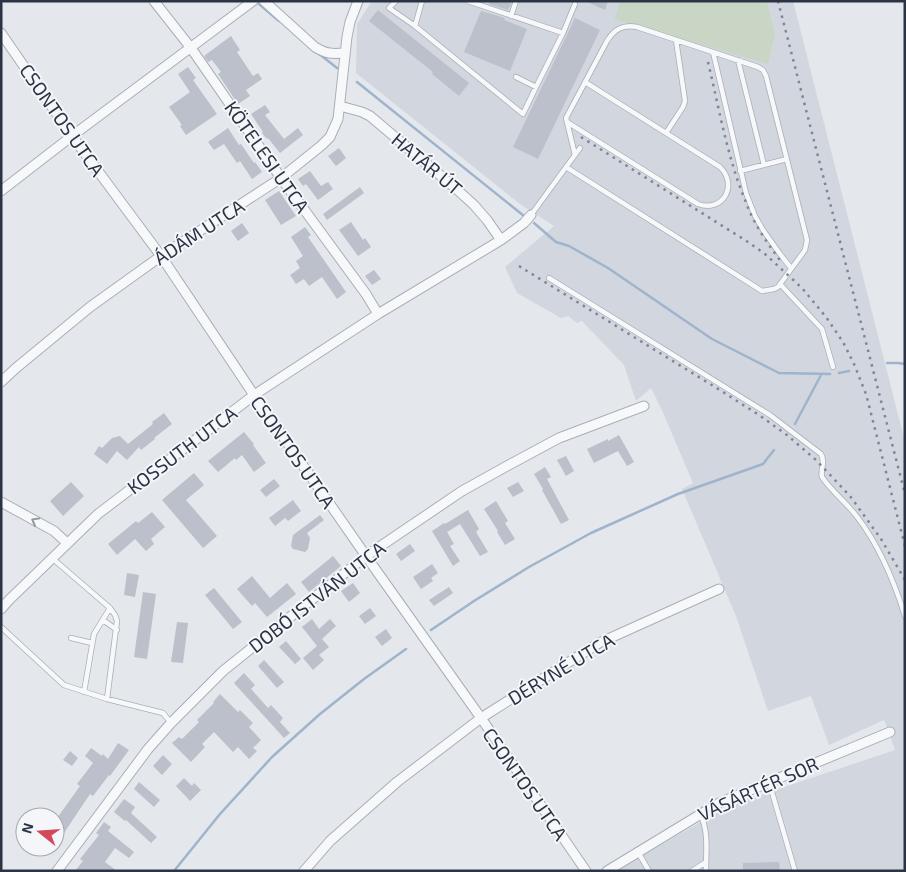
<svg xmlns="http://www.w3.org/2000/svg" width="906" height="872" viewBox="0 0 906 872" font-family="'Exo 2',sans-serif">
<rect width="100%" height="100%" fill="#e4e7ec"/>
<!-- built -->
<path fill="#d2d6de" d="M372,1H620L614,19L775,33L767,1H793L905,442V871H614L731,805L895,750L884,720L829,745L811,696L768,711L736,616L682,489L693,483L662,410L651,388L636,401L624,365L582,321L577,323L568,316L561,318L517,293L505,267L554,226L520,204L356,73L357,24Z"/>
<!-- green -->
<path fill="#c9d6c5" d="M620,1H767L775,33L768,64L614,19Z"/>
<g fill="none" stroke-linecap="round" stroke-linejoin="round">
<!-- stream -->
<path stroke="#9fb4cc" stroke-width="2.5" d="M259,4L279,21
M318,53L337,68
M357,82L524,216
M534,223L556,242L569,246L608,268L712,339L779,373L830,374
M887,363H898L905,364
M839,373L849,371
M795,424L821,375
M431,630L474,601L529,567L591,533L678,494L763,464L774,450
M174,871L220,814L272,757L320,714L364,679L406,649"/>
</g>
<!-- building -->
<path fill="#bbc0ca" d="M490,1H512L508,10L489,4Z
M585,1H608L605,10Z
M378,10L469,83L459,96L432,74L433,72L369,21Z
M481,11L505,18L504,20L527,29L510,71L464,52Z
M575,18L600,30L538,159L513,147Z
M231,36L240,50L237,52L253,76L258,73L262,79L246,90L250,96L238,104L218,74L221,72L212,60L208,62L204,56Z
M188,67L196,78L193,80L217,114L186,135L180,126L182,125L169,107L190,92L178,74Z
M265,105L270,112L265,115L284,139L298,128L303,135L280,153L268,138L267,139L262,133L263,132L251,114Z
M228,128L239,145L241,144L254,163L255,162L262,172L252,179L240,161L237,163L224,144L214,150L208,142Z
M339,148L346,158L336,166L328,156Z
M310,171L321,186L328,182L333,189L318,200L306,184L303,186L298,179Z
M360,187L364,193L327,220L323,214Z
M279,191L296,216L281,225L265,200Z
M351,222L363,240L365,238L371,247L358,256L339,230Z
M242,223L249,233L238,241L231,231Z
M305,227L311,235L308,237L346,292L337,299L322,277L309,286L304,279L296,284L290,275L300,268L296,261L303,256L291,237Z
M374,270L381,279L372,285L365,276Z
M164,413L172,424L154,438L155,439L141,450L139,447L127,460L117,451L107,464L94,454L99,446L102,448L112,438L120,436L128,444L153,424L152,422Z
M244,432L254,444L253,445L266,463L254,472L242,455L236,460L235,458L218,472L208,461Z
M619,435L634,462L627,466L618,451L594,463L587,449L608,439V441Z
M566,456L574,471L566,476L557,460Z
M545,467L551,477L547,479L569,520L561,524L542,490L543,489L534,474Z
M194,473L204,485L186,500L217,536L203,548L162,500Z
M274,479L280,486L266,497L260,490Z
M71,482L84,496L63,516L50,501Z
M518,482L524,491L513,497L507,488Z
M293,500L301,511L288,521L285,518L275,526L269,518Z
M496,501L508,521L505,523L515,539L505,545L497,532L498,531L484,509Z
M468,510L479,529L476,532L488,552L480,556L460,524L447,532L454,544L450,546L460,561L453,566L432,531L444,523L445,524Z
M152,512L165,527L151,539L154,544L146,551L135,539L117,555L108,544L136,521L138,523Z
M320,515L324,520L307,533L310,538L308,549L305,552L293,549L291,546L293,535Z
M410,544L415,551L401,561L396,554Z
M333,556L341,566L309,592L301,582Z
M432,564L438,573L431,578L433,581L421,589L413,577Z
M127,573L139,575L135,597L124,595Z
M252,576L270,598L287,583L296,594L267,617L255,603L252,606L237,589Z
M353,583L360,593L349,602L341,591Z
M449,587L453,593L434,606L429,600Z
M214,588L242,622L233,629L205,595Z
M143,592L156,594L147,659L134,657Z
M370,608L376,616L365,624L359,616Z
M312,619L319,629L330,619L336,626L322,639L329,647L319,655L324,660L313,670L303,658L317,646L302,627Z
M177,622L188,623L183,663L171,662Z
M386,629L392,638L382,646L375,637Z
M286,641L301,659L295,664L279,647Z
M264,660L284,682L277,688L258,666Z
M244,673L255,685L251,689L268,708L271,705L283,718L280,722L290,733L284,738L234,683Z
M220,694L238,712L240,710L253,723L249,727L261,740L253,748L257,751L249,759L238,747L233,752L214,732L202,744L205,747L191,762L172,743L179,737L182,739L199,722L197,720L214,703L213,702Z
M118,743L129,750L110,776L109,775L93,796L90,794L60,839L55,836V821L80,786L77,784L93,763L85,756L91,748L102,756L103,754L108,759Z
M70,751L78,758L72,766L63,760Z
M163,755L172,764L162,775L153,766Z
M184,778L192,786L194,783L201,790L190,801L176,786Z
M139,782L160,800L154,807L134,789Z
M124,799L135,807L131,813L157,837L151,843L126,820L125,821L114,812Z
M104,822L111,827L108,831L134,852L129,858L115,848L105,862L117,871H75L83,861L80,859L99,835L96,833Z
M779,862L780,871H743V863Z"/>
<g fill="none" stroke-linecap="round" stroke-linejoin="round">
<!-- lane casing -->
<g stroke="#a9aeb7" stroke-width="6">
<path id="lane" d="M396,1L389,8L415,26L523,114L536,87
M468,1L563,33
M511,16L516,1
M415,26L422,1
M713,52L746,193L755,216L763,230L780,254L791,268
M738,60L764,165
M516,77L536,87L563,33L575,4
M567,122L698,204C722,213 739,186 720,167L585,82
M666,133L683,107L685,101L676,40
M566,167L762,291L774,289L778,287L805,250L807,240L766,76L763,70L758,67L637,27C622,24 614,30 607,41L566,118L575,155
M740,171L787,159
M531,215L580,148
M549,278L770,415L821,454C826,462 820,469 822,477C832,492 847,503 858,518C880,547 894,581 905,616
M780,284L822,329L833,367
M52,558L110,608L115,615L117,621L107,699
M103,620L117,630
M1,627L64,685L107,699L163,713L171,723
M71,638L92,643
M84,692L94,634L110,608
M769,782L795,871
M700,814C709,831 706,851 706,871
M638,852L649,871
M692,871L706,862"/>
</g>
<!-- street casing -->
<g stroke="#a9aeb7" stroke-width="11">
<path id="street" d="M154,1L191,48L281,178L366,294L378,314
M264,1L315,47C326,54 332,54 345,53
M1,33L72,136L161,256L254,395L366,556L481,718L586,871
M340,106L362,112L370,116L453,186L474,205L487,220L501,240
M1,191L72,136L253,1
M1,382L16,368L90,307L161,256L281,178L322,145L330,137L338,119L347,37L350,22L358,1
M1,502L54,531L67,543
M1,609L9,600L98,514L254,395L378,314L501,240L524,223L531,215
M57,871L148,749L171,723L223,671L366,556L462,491L507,466L559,438L644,406
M304,871L330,841L397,782L481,718L599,643L719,589
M607,871L719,803L890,732"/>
</g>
<!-- lane -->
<use href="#lane" stroke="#f7f8fa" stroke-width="4.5"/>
<!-- street -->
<use href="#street" stroke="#f7f8fa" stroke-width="9"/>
<!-- rail -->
<path stroke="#7d8696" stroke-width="2.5" stroke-dasharray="2.5 5" stroke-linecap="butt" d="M778,1L905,494
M708,62C719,108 727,156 745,200C753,223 767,243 782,263
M581,137L748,242L765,254L802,288L826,317L843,342L854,364L866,394L905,546
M519,266L723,392L759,415L787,435L816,460L850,496L881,539L905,580"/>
</g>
<!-- one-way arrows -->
<defs><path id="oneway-chevron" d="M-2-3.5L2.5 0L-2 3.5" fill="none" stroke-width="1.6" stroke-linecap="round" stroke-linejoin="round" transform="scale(1.25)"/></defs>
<use stroke="#9196a0" href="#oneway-chevron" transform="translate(35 521) rotate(-151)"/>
<g text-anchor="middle" stroke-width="4" stroke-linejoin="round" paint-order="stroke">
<!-- street labels -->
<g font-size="19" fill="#2b3445" stroke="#f4f6f9">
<text transform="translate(62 120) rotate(55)" y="7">CSONTOS UTCA</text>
<text transform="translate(267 157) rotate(55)" y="7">KÖTELESI UTCA</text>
<text transform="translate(427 164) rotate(40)" y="7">HATÁR ÚT</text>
<text transform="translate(199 232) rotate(-33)" y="7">ÁDÁM UTCA</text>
<text transform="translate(182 450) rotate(-37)" y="7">KOSSUTH UTCA</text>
<text transform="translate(293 452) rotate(55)" y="7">CSONTOS UTCA</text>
<text transform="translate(317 597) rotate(-38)" y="7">DOBÓ ISTVÁN UTCA</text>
<text transform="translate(561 669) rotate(-31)" y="7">DÉRYNÉ UTCA</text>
<text transform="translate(525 784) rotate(55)" y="7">CSONTOS UTCA</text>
<text transform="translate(758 789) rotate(-24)" y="7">VÁSÁRTÉR SOR</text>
</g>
</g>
<!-- border -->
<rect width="906" height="872" fill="none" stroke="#2b3445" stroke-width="5"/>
<!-- north arrow -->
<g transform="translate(40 832) rotate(287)"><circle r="24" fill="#f4f6f9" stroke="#a4a8b1"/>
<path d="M0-4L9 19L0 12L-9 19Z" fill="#d1495b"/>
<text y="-8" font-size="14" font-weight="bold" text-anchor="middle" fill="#2b3445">N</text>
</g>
</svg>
